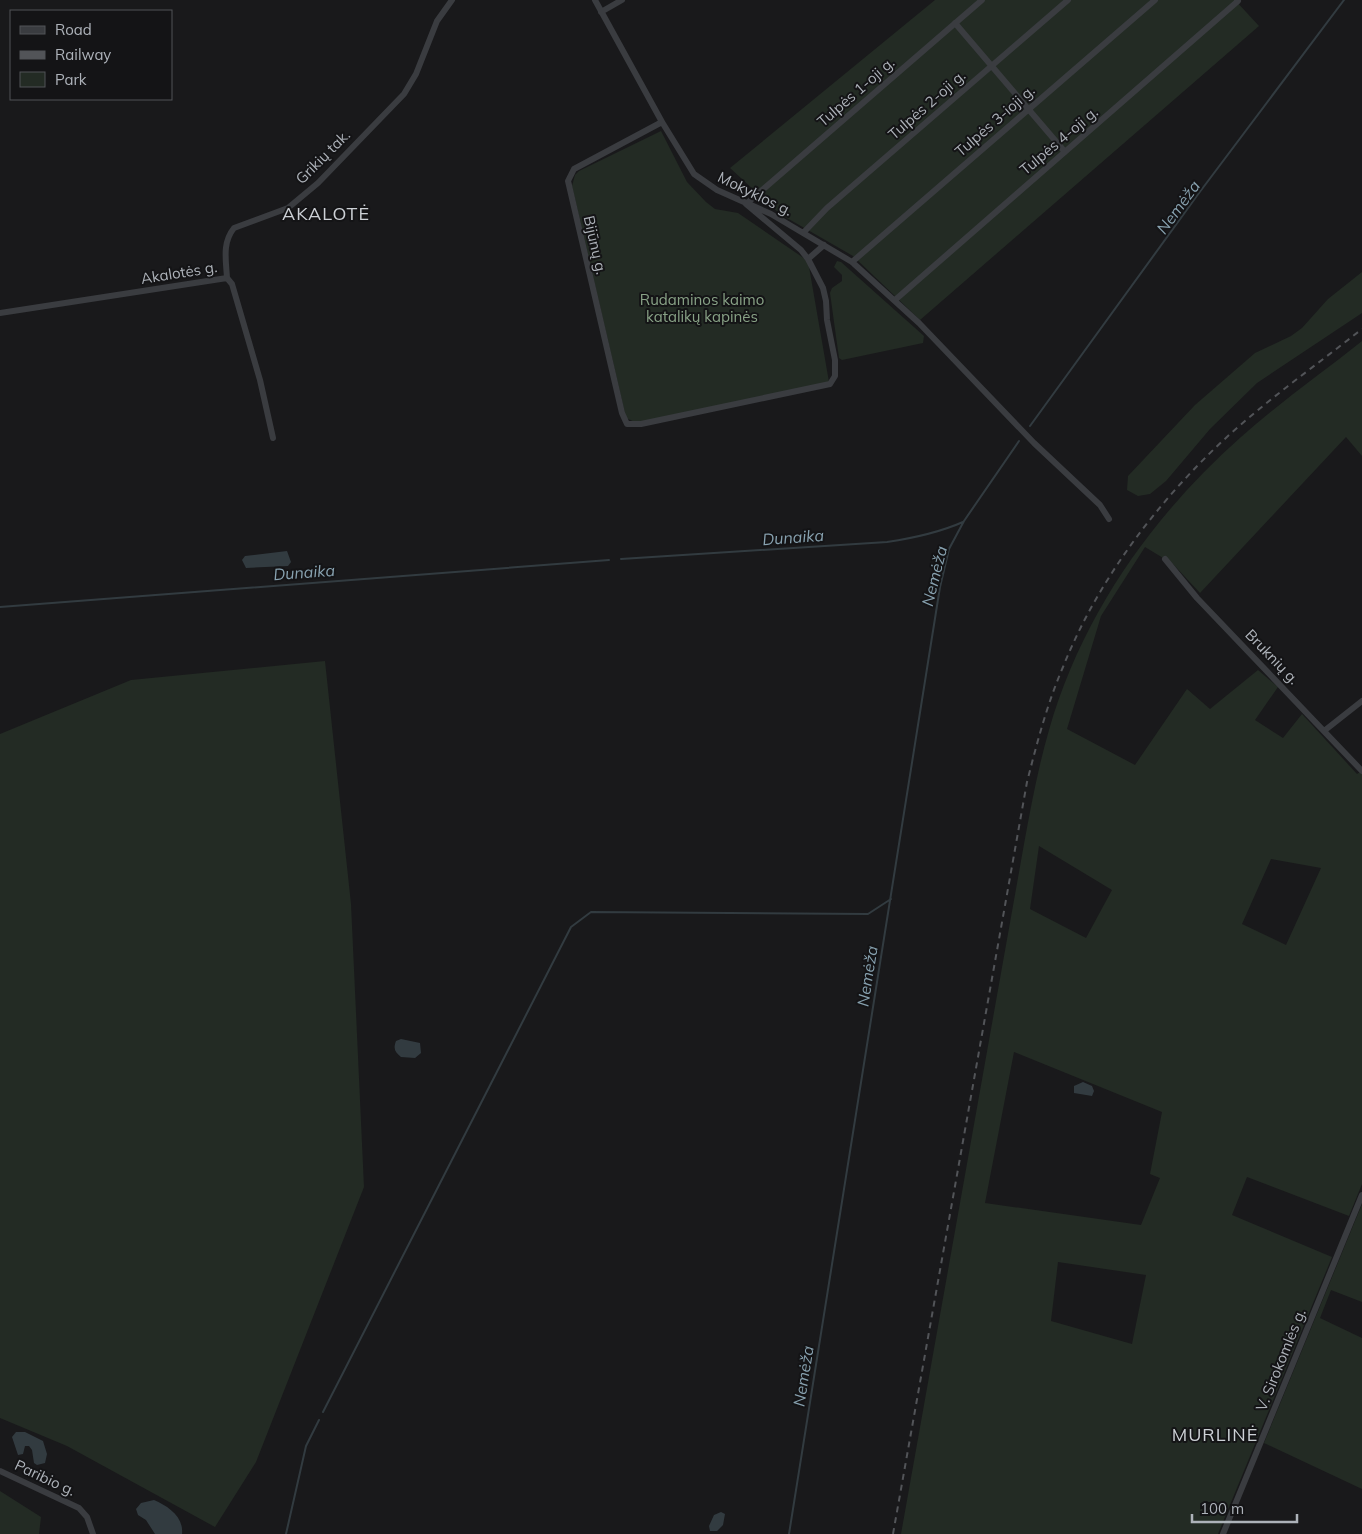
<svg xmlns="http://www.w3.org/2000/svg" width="1362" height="1534" viewBox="0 0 1362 1534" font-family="Mulish,sans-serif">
<rect width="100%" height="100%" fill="#19191b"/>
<!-- green -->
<path fill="#232b24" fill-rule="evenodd" d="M935,0H1235L1259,26L920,320L853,256L780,214L730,168Z
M661,131L687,182L706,202L715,209L738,213L808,261L829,382L637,423L626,418L572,186L575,175L579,171Z
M837,261L841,262L924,336L923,343L842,360L839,358L830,293L832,288L842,281V275L834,267Z
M1362,272V313L1257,383L1210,429L1166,481L1150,494L1138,496L1127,490L1128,476L1195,405L1255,353L1291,336L1302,328L1328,299Z
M1362,341V456L1346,437L1200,593L1173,564L1145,547L1101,616L1067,729L1135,765L1187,689L1210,709L1258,670L1278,687L1255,720L1283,738L1302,714L1357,774L1362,771V1184L1349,1216L1247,1177L1232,1215L1332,1257L1218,1534H901L1024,844C1031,806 1038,768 1049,730C1082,615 1152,516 1241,437C1279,403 1322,373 1362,341ZM1039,846L1112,890L1086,938L1030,909ZM1271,859L1321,868L1286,945L1242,924ZM1014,1052L1162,1112L1150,1174L1160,1178L1141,1225L985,1203ZM1058,1262L1146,1275L1132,1344L1051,1321Z
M325,661L351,904L364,1187L256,1462L215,1527L67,1446L0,1418V734L131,680Z
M1362,1204V1302L1331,1290L1320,1318L1362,1338V1489L1264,1443Z
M0,1491L41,1517L39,1534H0Z"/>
<!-- water -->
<path fill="#323b40" d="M287,551L291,562L288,566L246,568L242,560L245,556Z
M401,1039L420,1043L421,1053L415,1058L401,1057C395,1052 393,1049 396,1041Z
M1083,1082L1092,1086L1094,1091L1092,1096L1074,1093V1086Z
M16,1432H25L43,1441L47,1454L45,1463L37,1465L34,1463L32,1450L29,1446H25L23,1454L18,1455L12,1437Z
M154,1500C168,1506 184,1517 182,1534H155L146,1520L138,1515L136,1509L141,1503Z
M721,1512L725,1514L723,1525L717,1531H710L709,1526L714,1515Z"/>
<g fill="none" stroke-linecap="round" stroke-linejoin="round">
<!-- stream -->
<path stroke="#323b40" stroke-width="2" d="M1030,426L1199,193L1344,0
M621,559L887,542C914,538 938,533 963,522
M0,607L609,560
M323,1412L571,927L591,912L868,914L891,899
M286,1534L306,1446L319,1420
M789,1534L940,587L949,549L964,521L1019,441"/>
<!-- minor -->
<path stroke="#3a3c40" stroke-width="6" d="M595,0L662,122L694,174L717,190L771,214L852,262L919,323L1034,443L1100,505L1109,519
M601,12L622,0
M955,23L1065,152
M662,122L574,169L568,181L622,413L627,424H641L830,384L835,376V360L827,320L826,301L823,288L808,259L801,250L746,204L982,0
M804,232L827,208L1068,0
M808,259L824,245
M852,262L1155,0
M227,278C226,260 222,243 234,228L288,208L318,183L404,94L416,74L437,21L452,0
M895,300L1238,1L1237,0
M0,313L227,278L232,284L260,380L273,438
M1165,559L1197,598L1362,771
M1324,731L1362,701
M0,1471L79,1508L87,1517L93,1534
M1223,1534L1362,1195"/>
<!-- rail -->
<path stroke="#525458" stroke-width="2" stroke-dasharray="6 5" stroke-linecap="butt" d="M893,1534L1027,782C1037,743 1047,704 1063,667C1095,587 1147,516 1207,456C1254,409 1310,370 1362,329"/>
</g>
<g text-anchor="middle" stroke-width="4" stroke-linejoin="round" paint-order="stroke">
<!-- street labels -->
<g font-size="15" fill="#adb2b9" stroke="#141416">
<text transform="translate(856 92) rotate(-41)" y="5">Tulpės 1-oji g.</text>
<text transform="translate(927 105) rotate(-41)" y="5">Tulpės 2-oji g.</text>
<text transform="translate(995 121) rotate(-41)" y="5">Tulpės 3-ioji g.</text>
<text transform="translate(1059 141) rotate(-40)" y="5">Tulpės 4-oji g.</text>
<text transform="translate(323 157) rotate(-45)" y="5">Grikių tak.</text>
<text transform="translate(755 194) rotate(26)" y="5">Mokyklos g.</text>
<text transform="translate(595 245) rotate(77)" y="5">Bijūnų g.</text>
<text transform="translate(179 273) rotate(-9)" y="5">Akalotės g.</text>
<text transform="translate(1272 657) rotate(46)" y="5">Bruknių g.</text>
<text transform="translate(1281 1360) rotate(-68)" y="5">V. Sirokomlės g.</text>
<text transform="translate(45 1478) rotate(25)" y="5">Paribio g.</text>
</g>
<!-- park labels -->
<g font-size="15" fill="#88a286" stroke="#141416">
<text x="702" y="305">Rudaminos kaimo<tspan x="702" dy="17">katalikų kapinės</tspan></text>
</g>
<!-- water labels -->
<g font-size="16" font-style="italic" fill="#88a2b0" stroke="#141416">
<text transform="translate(1178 207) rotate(-54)" y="6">Nemėža</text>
<text transform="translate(793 537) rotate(-4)" y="6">Dunaika</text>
<text transform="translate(304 572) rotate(-4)" y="6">Dunaika</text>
<text transform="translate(934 576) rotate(-76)" y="6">Nemėža</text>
<text transform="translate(867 976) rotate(-81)" y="6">Nemėža</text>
<text transform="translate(803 1376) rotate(-81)" y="6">Nemėža</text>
</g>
<!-- quarter labels -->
<g font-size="18" letter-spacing="1" fill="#cdd1d6" stroke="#141416">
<text x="326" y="220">AKALOTĖ</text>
<text x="1215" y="1441">MURLINĖ</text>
</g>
</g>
<!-- legend -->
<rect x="10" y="10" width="162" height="90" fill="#141416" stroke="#515357"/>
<rect x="20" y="26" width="25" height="8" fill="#3a3c40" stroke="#515357"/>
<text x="55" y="35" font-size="15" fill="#adb2b9">Road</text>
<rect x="20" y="51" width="25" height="8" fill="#525458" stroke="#515357"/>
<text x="55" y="60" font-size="15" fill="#adb2b9">Railway</text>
<rect x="20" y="72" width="25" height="15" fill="#232b24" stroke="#515357"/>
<text x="55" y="85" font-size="15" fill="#adb2b9">Park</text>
<!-- scale -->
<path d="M1192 1514v8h105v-8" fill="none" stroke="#adb2b9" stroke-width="2.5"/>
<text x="1200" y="1514" font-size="15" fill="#adb2b9" stroke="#141416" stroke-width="4" paint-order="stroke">100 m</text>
</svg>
